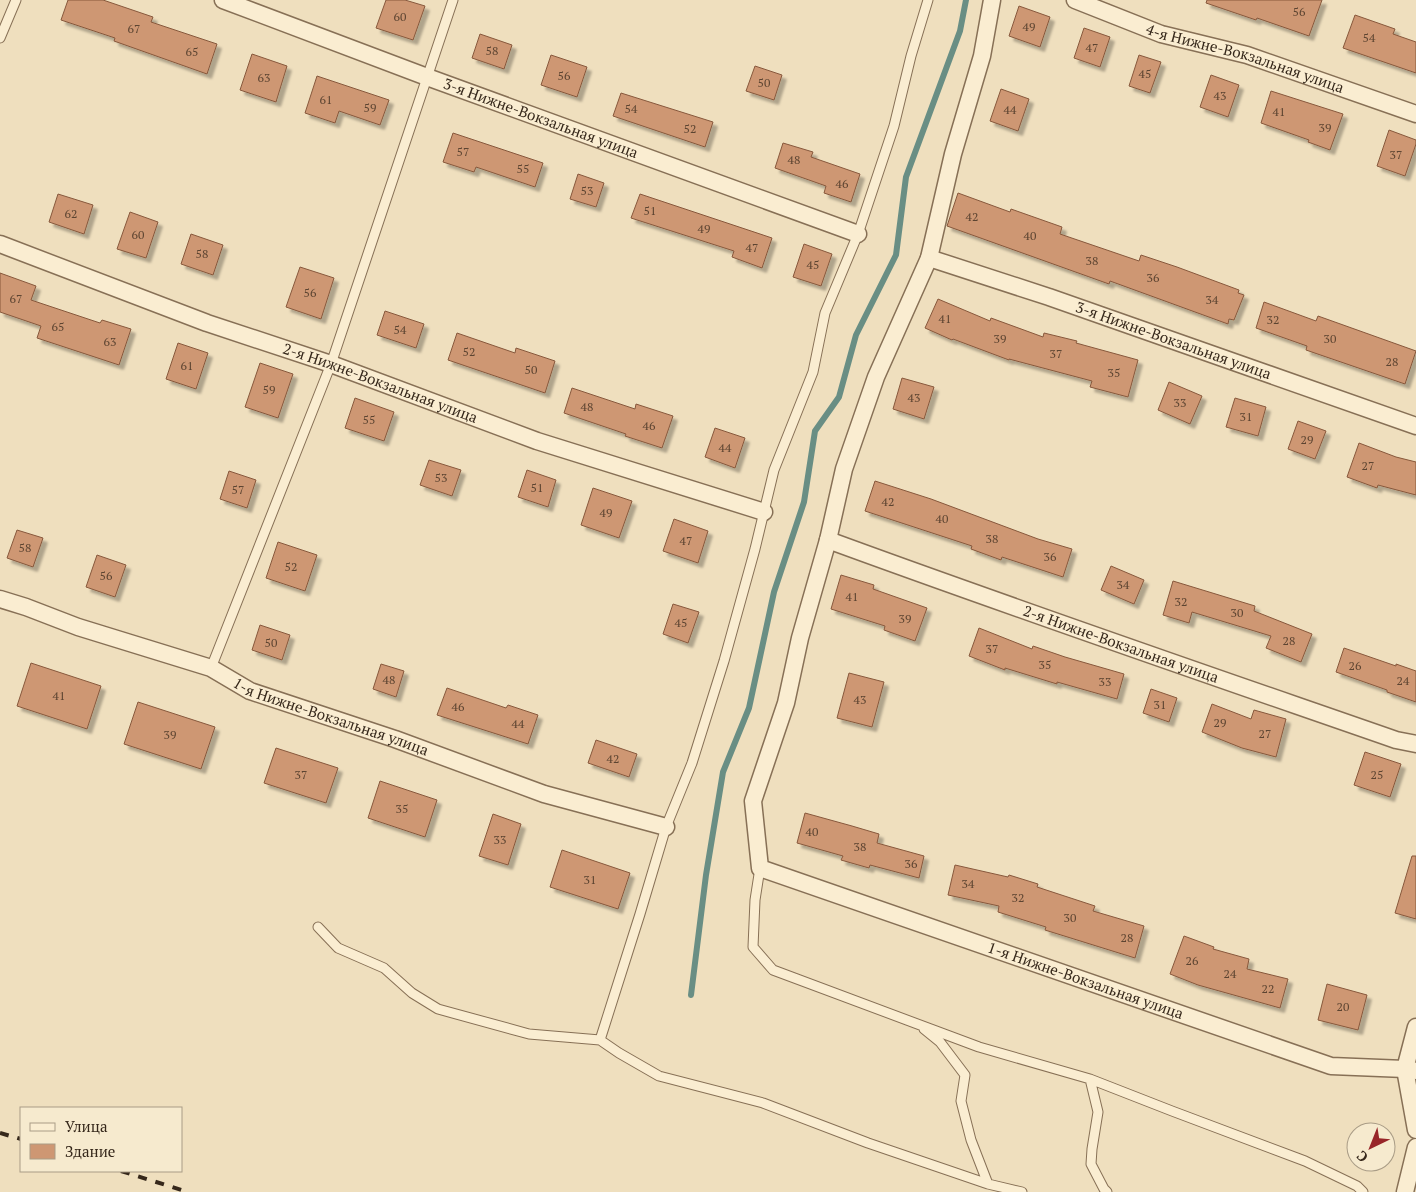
<svg xmlns="http://www.w3.org/2000/svg" width="1416" height="1192" viewBox="0 0 1416 1192" font-family="'PT Serif',serif">
<defs>
<filter id="shadow"><feDropShadow dx="4.5" dy="4.5" stdDeviation="1" flood-color="#0004"/></filter>
</defs>
<rect width="100%" height="100%" fill="#efdfbe"/>
<g fill="none" stroke-linecap="round" stroke-linejoin="round">
<!-- stream -->
<path stroke="#698e84" stroke-width="6" d="M691,995L706,875L723,772L749,708L774,592L804,502L815,431L839,397L856,335L896,255L906,177L960,31L966,0"/>
</g>
<!-- building -->
<path fill="#ce9773" stroke="#87583c" filter="url(#shadow)" d="M68,0H103L153,17L151,22L217,44L207,74L114,41L115,38L61,20Z
M386,0H405L425,6L413,40L376,28Z
M1207,0H1322L1309,36L1257,18L1256,20L1206,3Z
M1019,6L1050,17L1040,47L1009,36Z
M1355,15L1395,29L1393,34L1416,42V73L1343,48Z
M1084,28L1110,37L1100,67L1074,58Z
M480,34L512,45L504,69L472,58Z
M252,54L287,66L276,102L240,90Z
M551,55L587,67L577,97L541,85Z
M1139,55L1161,62L1150,93L1129,86Z
M755,66L782,75L774,100L746,91Z
M1211,75L1239,85L1228,117L1200,107Z
M317,76L389,100L380,125L339,111L335,123L305,113Z
M1001,89L1029,99L1018,131L990,121Z
M1271,91L1343,114L1330,150L1308,142L1309,140L1261,123Z
M621,93L713,122L705,147L613,116Z
M1389,130L1416,140V144L1405,176L1377,166Z
M453,133L543,163L535,187L476,167L474,172L443,162Z
M783,143L813,152L811,157L860,174L851,202L824,193L826,186L775,168Z
M578,174L604,183L596,207L570,199Z
M958,193L1010,212L1011,209L1062,227L1060,234L1139,261L1141,255L1177,267L1239,290L1238,293L1244,295L1234,320L1229,319L1228,324L1110,281L1109,284L947,226Z
M58,194L93,205L84,234L49,222Z
M640,194L772,238L762,268L732,257L734,251L631,218Z
M130,212L158,222L146,258L117,249Z
M191,234L223,245L213,275L181,264Z
M804,244L832,254L821,286L793,277Z
M300,267L334,278L321,319L286,307Z
M0,273L36,286L31,300L100,323L102,320L131,329L119,365L37,338L41,326L0,312Z
M938,299L990,321L991,318L1043,337L1044,333L1077,341L1076,343L1138,360L1128,397L1090,387L1092,381L1009,359V360L953,339L952,340L925,328Z
M1264,302L1316,321L1318,316L1416,351L1405,384L1306,350L1307,346L1256,328Z
M385,311L424,324L416,348L377,335Z
M457,333L515,353L516,348L555,361L545,393L448,360Z
M178,343L208,353L196,389L166,379Z
M260,363L293,374L278,418L245,407Z
M902,378L934,387L924,419L893,409Z
M1169,382L1202,396L1190,424L1158,410Z
M572,388L635,409L636,404L673,416L662,448L625,436L626,434L564,413Z
M355,398L394,412L384,441L345,428Z
M1235,398L1266,407L1258,436L1226,427Z
M1298,421L1326,431L1315,459L1288,449Z
M715,428L745,438L735,468L705,457Z
M1359,443L1396,457L1416,462V495L1378,485L1377,488L1347,477Z
M429,460L461,470L452,496L420,485Z
M527,470L556,480L548,507L518,497Z
M229,471L256,480L247,508L220,499Z
M875,481L931,499L1038,539L1072,549L1063,577L1002,557L1001,560L971,549L972,546L865,511Z
M593,488L632,501L619,538L581,525Z
M674,519L708,531L698,563L663,551Z
M17,530L43,538L33,567L7,558Z
M278,542L317,555L305,591L266,578Z
M97,555L126,565L115,597L86,587Z
M1111,566L1144,580L1134,604L1101,590Z
M841,575L874,585L873,589L927,608L915,641L884,630L885,626L831,609Z
M1173,581L1255,606L1254,611L1312,634L1301,662L1266,648L1271,636L1192,612L1189,623L1163,615Z
M673,604L699,612L688,643L663,634Z
M260,625L290,635L282,660L252,650Z
M979,628L1032,649L1033,646L1065,657L1124,674L1117,699L1057,682V684L1005,668V670L969,656Z
M1344,648L1396,666V664L1416,671V702L1387,692V690L1336,672Z
M31,663L101,686L87,729L17,706Z
M381,664L404,671L396,697L373,689Z
M849,673L884,682L872,727L837,718Z
M447,688L506,708L508,705L538,715L528,744L437,715Z
M1151,689L1177,698L1169,722L1143,713Z
M138,702L215,727L201,769L124,744Z
M1212,704L1251,719L1254,710L1286,719L1276,757L1242,748L1202,732Z
M596,740L637,754L629,777L588,763Z
M276,748L338,768L326,803L264,783Z
M1365,752L1401,764L1390,797L1354,785Z
M380,781L437,800L425,837L368,818Z
M805,813L852,826L879,834L877,843L924,856L919,878L870,865L869,868L841,860L843,856L797,843Z
M493,814L521,824L508,865L479,856Z
M562,850L630,873L618,909L550,887Z
M1412,856H1416V919L1395,913Z
M955,865L1008,877L1009,875L1038,884L1037,887L1095,906L1093,911L1144,926L1135,958L1045,930L1046,927L998,912L999,906L948,895Z
M1184,936L1214,947L1213,949L1249,959L1247,969L1288,979L1280,1008L1198,985L1170,974Z
M1327,984L1367,995L1358,1030L1318,1020Z"/>
<g fill="none" stroke-linecap="round" stroke-linejoin="round">
<!-- lane casing -->
<g stroke="#877056" stroke-width="11">
<path id="lane" d="M0,38L16,0
M211,668L331,364L453,0
M760,868L755,900L753,947L773,970L979,1047L1090,1079L1172,1111L1305,1161L1357,1186L1363,1192
M318,927L338,948L384,968L412,993L438,1009L529,1034L600,1040L619,1053L659,1076L763,1103L868,1143L988,1184L1022,1192
M924,1029L940,1042L965,1075L961,1101L971,1140L988,1184
M600,1040L640,914L666,827L692,763L724,661L755,549L774,470L813,372L825,313L858,234L894,126L911,56L928,0
M1090,1079L1098,1112L1092,1149L1091,1164L1104,1189L1107,1192"/>
</g>
<!-- street casing -->
<g stroke="#877056" stroke-width="19">
<g id="street">
<path id="s1" d="M223,0L427,77L858,234"/>
<path id="s2" d="M992,0L982,56L953,154L929,258L876,377L844,469L828,540L800,638L786,703L753,801L760,868L1331,1066L1405,1069L1416,1071"/>
<path id="s3" d="M1075,0L1161,34L1247,55L1416,114"/>
<path id="s4" d="M0,244L207,323L331,364L537,441L764,512"/>
<path id="s5" d="M929,258L1049,297L1416,426"/>
<path id="s6" d="M828,540C1016,609 1206,674 1396,740L1416,744"/>
<path id="s7" d="M0,599L26,607L78,627L211,668L250,691L395,739L544,794L666,827"/>
<path d="M1416,1027L1405,1069L1416,1130"/>
<path d="M1405,1192L1416,1147"/>
</g>
</g>
<!-- lane -->
<use href="#lane" stroke="#faedd1" stroke-width="9"/>
<!-- street -->
<use href="#street" stroke="#faedd1" stroke-width="16"/>
<!-- rail -->
<path stroke="#36281b" stroke-width="4" stroke-dasharray="9 9" stroke-linecap="butt" d="M0,1133L21,1139
M121,1171L188,1192"/>
</g>
<g text-anchor="middle" stroke-width="4" stroke-linejoin="round" paint-order="stroke">
<!-- number labels -->
<g font-size="12" fill="#5c4431">
<text x="1299" y="16">56</text>
<text x="400" y="21">60</text>
<text x="1029" y="31">49</text>
<text x="134" y="33">67</text>
<text x="1369" y="42">54</text>
<text x="1092" y="52">47</text>
<text x="492" y="55">58</text>
<text x="192" y="56">65</text>
<text x="1145" y="78">45</text>
<text x="564" y="80">56</text>
<text x="264" y="82">63</text>
<text x="764" y="87">50</text>
<text x="1220" y="100">43</text>
<text x="326" y="104">61</text>
<text x="370" y="112">59</text>
<text x="631" y="113">54</text>
<text x="1010" y="114">44</text>
<text x="1279" y="116">41</text>
<text x="1325" y="132">39</text>
<text x="690" y="133">52</text>
<text x="463" y="156">57</text>
<text x="1396" y="159">37</text>
<text x="794" y="164">48</text>
<text x="523" y="173">55</text>
<text x="842" y="188">46</text>
<text x="587" y="195">53</text>
<text x="650" y="215">51</text>
<text x="71" y="218">62</text>
<text x="972" y="221">42</text>
<text x="704" y="233">49</text>
<text x="138" y="239">60</text>
<text x="1030" y="240">40</text>
<text x="752" y="252">47</text>
<text x="202" y="258">58</text>
<text x="1092" y="265">38</text>
<text x="813" y="269">45</text>
<text x="1153" y="282">36</text>
<text x="310" y="297">56</text>
<text x="16" y="303">67</text>
<text x="1212" y="304">34</text>
<text x="945" y="323">41</text>
<text x="1273" y="324">32</text>
<text x="58" y="331">65</text>
<text x="400" y="334">54</text>
<text x="1000" y="343">39</text>
<text x="1330" y="343">30</text>
<text x="110" y="346">63</text>
<text x="469" y="356">52</text>
<text x="1056" y="358">37</text>
<text x="1392" y="366">28</text>
<text x="187" y="370">61</text>
<text x="531" y="374">50</text>
<text x="1114" y="377">35</text>
<text x="269" y="394">59</text>
<text x="914" y="402">43</text>
<text x="1180" y="407">33</text>
<text x="587" y="411">48</text>
<text x="1246" y="421">31</text>
<text x="369" y="424">55</text>
<text x="649" y="430">46</text>
<text x="1307" y="444">29</text>
<text x="725" y="452">44</text>
<text x="1368" y="470">27</text>
<text x="441" y="482">53</text>
<text x="537" y="492">51</text>
<text x="238" y="494">57</text>
<text x="888" y="506">42</text>
<text x="606" y="517">49</text>
<text x="942" y="523">40</text>
<text x="992" y="543">38</text>
<text x="686" y="545">47</text>
<text x="25" y="552">58</text>
<text x="1050" y="561">36</text>
<text x="291" y="571">52</text>
<text x="106" y="580">56</text>
<text x="1123" y="589">34</text>
<text x="852" y="601">41</text>
<text x="1181" y="606">32</text>
<text x="1237" y="617">30</text>
<text x="905" y="623">39</text>
<text x="681" y="627">45</text>
<text x="1289" y="645">28</text>
<text x="271" y="647">50</text>
<text x="992" y="653">37</text>
<text x="1045" y="669">35</text>
<text x="1355" y="670">26</text>
<text x="389" y="684">48</text>
<text x="1403" y="685">24</text>
<text x="1105" y="686">33</text>
<text x="59" y="700">41</text>
<text x="860" y="704">43</text>
<text x="1160" y="709">31</text>
<text x="458" y="711">46</text>
<text x="1220" y="727">29</text>
<text x="518" y="728">44</text>
<text x="1265" y="738">27</text>
<text x="170" y="739">39</text>
<text x="613" y="763">42</text>
<text x="301" y="779">37</text>
<text x="1377" y="779">25</text>
<text x="402" y="813">35</text>
<text x="812" y="836">40</text>
<text x="500" y="844">33</text>
<text x="860" y="851">38</text>
<text x="911" y="868">36</text>
<text x="590" y="884">31</text>
<text x="968" y="888">34</text>
<text x="1018" y="902">32</text>
<text x="1070" y="922">30</text>
<text x="1127" y="942">28</text>
<text x="1192" y="965">26</text>
<text x="1230" y="978">24</text>
<text x="1268" y="993">22</text>
<text x="1343" y="1011">20</text>
</g>
<!-- street labels -->
<g font-size="15" fill="#36281b" stroke="#f6eace">
<text dy="5" stroke="none"><textPath href="#s3" startOffset="180">4-я Нижне-Вокзальная улица</textPath></text>
<text dy="5" stroke="none"><textPath href="#s1" startOffset="339">3-я Нижне-Вокзальная улица</textPath></text>
<text dy="5" stroke="none"><textPath href="#s5" startOffset="258">3-я Нижне-Вокзальная улица</textPath></text>
<text dy="5" stroke="none"><textPath href="#s4" startOffset="405">2-я Нижне-Вокзальная улица</textPath></text>
<text dy="5" stroke="none"><textPath href="#s6" startOffset="311">2-я Нижне-Вокзальная улица</textPath></text>
<text dy="5" stroke="none"><textPath href="#s7" startOffset="352">1-я Нижне-Вокзальная улица</textPath></text>
<text dy="5" stroke="none"><textPath href="#s2" startOffset="1250">1-я Нижне-Вокзальная улица</textPath></text>
</g>
</g>
<!-- legend -->
<rect x="20" y="1107" width="162" height="65" fill="#f6eace" stroke="#a99c86"/>
<rect x="30" y="1123" width="25" height="8" fill="#faedd1" stroke="#a99c86"/>
<text x="65" y="1132" font-size="15" fill="#36281b">Улица</text>
<rect x="30" y="1144" width="25" height="15" fill="#ce9773" stroke="#a99c86"/>
<text x="65" y="1157" font-size="15" fill="#36281b">Здание</text>
<!-- north arrow -->
<g transform="translate(1371 1147) rotate(223)"><circle r="24" fill="#f6eace" stroke="#a99c86"/>
<path d="M0-4L9 19L0 12L-9 19Z" fill="#982528"/>
<text y="-8" font-size="14" font-weight="bold" text-anchor="middle" fill="#36281b">С</text>
</g>
</svg>
